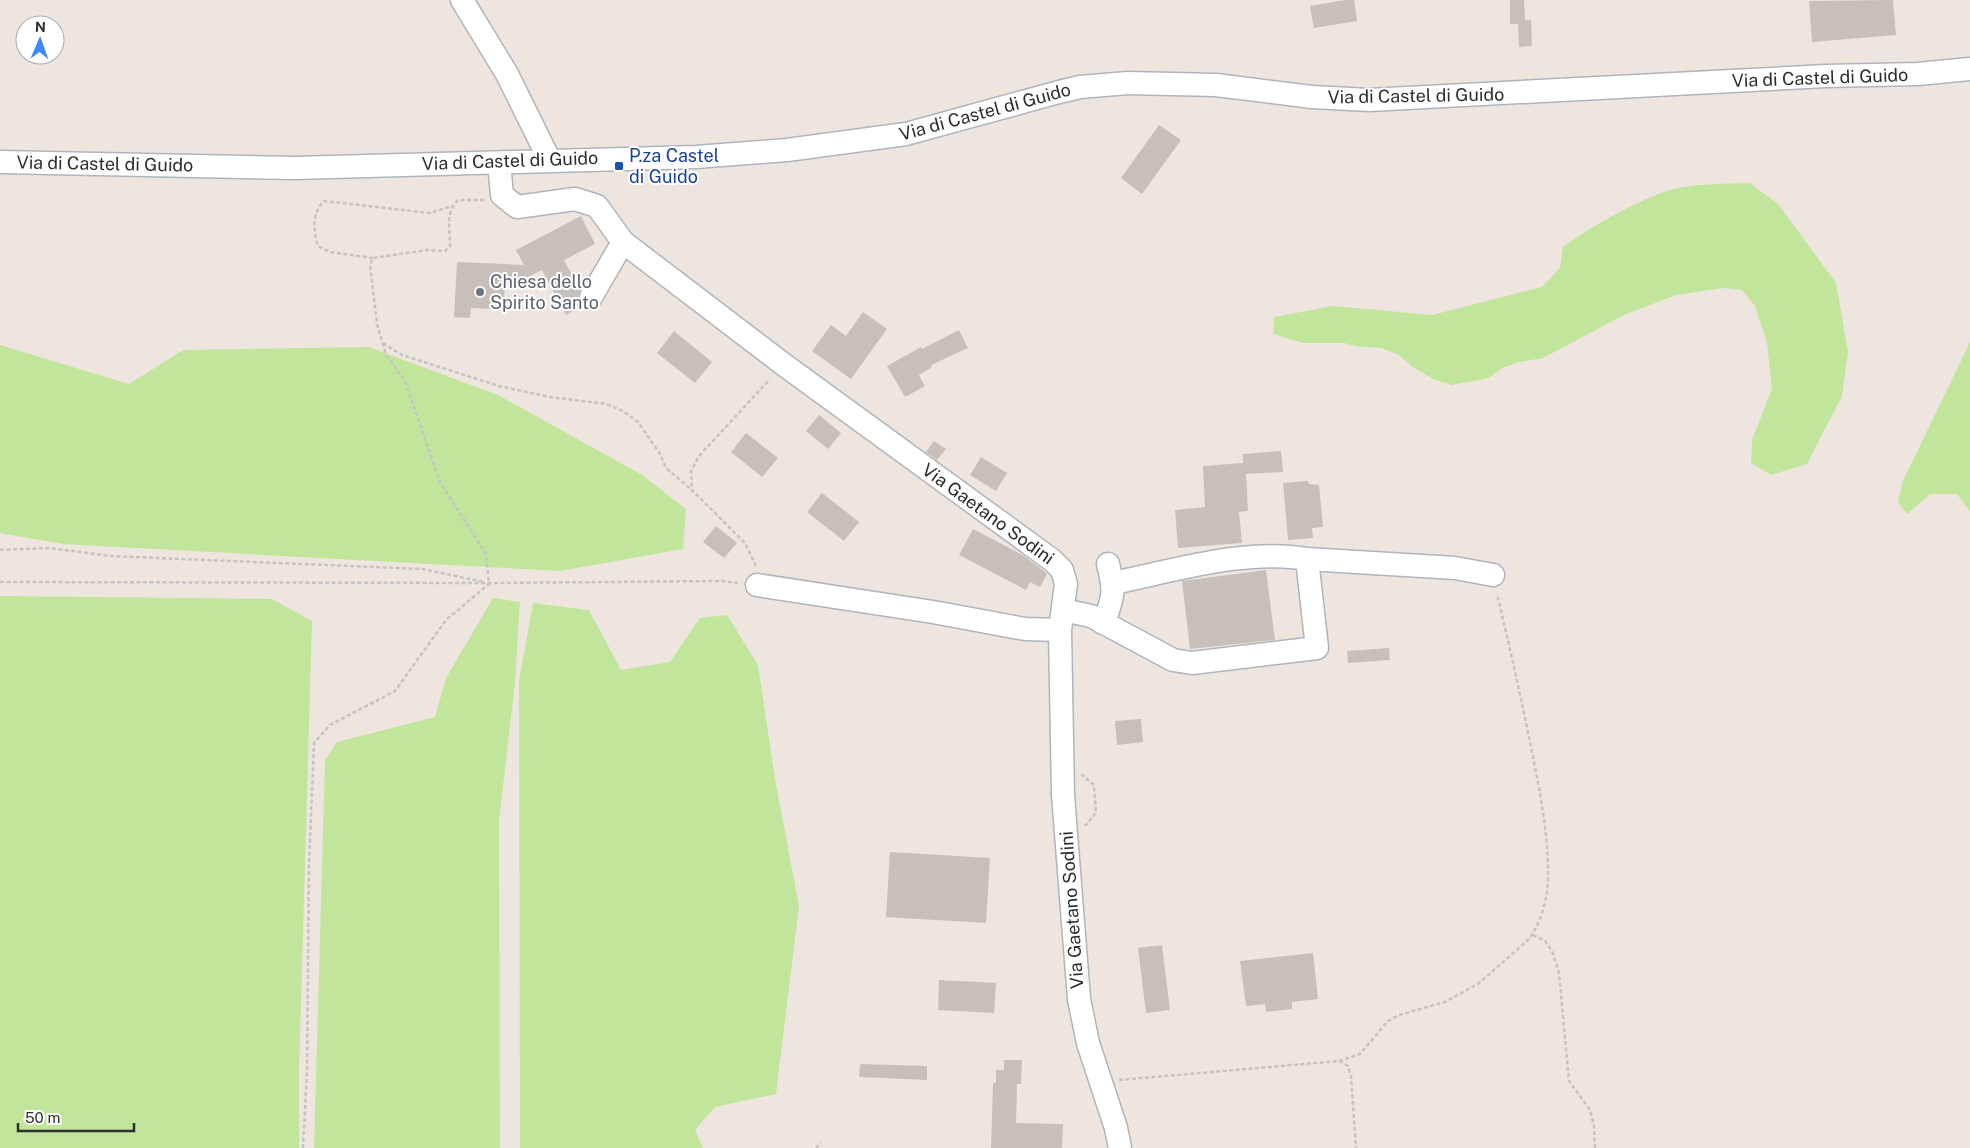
<svg xmlns="http://www.w3.org/2000/svg" width="1970" height="1148" viewBox="0 0 1970 1148" font-family="'Public Sans',sans-serif">
<rect width="100%" height="100%" fill="#eee5df"/>
<!-- green -->
<path fill="#c2e59c" d="M1750,183L1779,205L1836,283L1848,352L1842,396L1807,464L1771,475L1751,463L1752,440L1772,389L1767,342L1755,306L1742,290L1723,288L1676,295L1624,315L1543,358L1519,362L1502,368L1489,378L1452,385L1433,379L1411,366L1399,355L1382,348L1355,346L1344,343H1303L1273,334L1274,317L1333,306L1432,315L1542,287L1560,268L1563,247C1589,228 1631,204 1661,193C1687,183 1723,184 1750,183Z
M1970,342V511L1957,494H1930L1907,514L1898,502L1903,481Z
M0,345L129,384L183,350L369,347L498,395L642,475L686,509L683,549L560,571L63,544L0,533Z
M0,596L272,599L312,621L299,1072V1148H0Z
M493,598L520,602L515,682L499,821L500,1148H314L325,760L337,742L435,717L446,678Z
M533,603L589,610L621,670L670,662L700,618L727,615L758,665L775,779L799,906L776,1094L715,1107L695,1130L703,1148H520L519,681Z"/>
<!-- building -->
<path fill="#c7c0ba" d="M1345,0H1354L1357,21L1314,28L1310,6Z
M1510,0H1524L1525,20H1531L1532,46L1519,47L1518,24H1510Z
M1893,0L1896,35L1812,42L1809,1Z
M1159,125L1181,140L1142,194L1121,178Z
M581,216L595,244L564,260L580,290L578,297L582,306L566,315L542,270L518,282V286L505,285L504,298L492,309L471,308L470,318L454,317L457,262L524,265L516,250Z
M863,312L887,329L851,379L812,351L831,325L846,336Z
M959,330L968,348L931,365L932,367L919,375L925,386L905,397L887,366L921,347L922,349Z
M674,331L712,362L695,383L657,353Z
M819,415L841,433L828,449L806,431Z
M746,433L778,458L762,477L731,452Z
M934,441L946,449L937,460L926,452Z
M1281,451L1283,472L1246,474L1248,511L1239,512L1242,543L1178,548L1175,510L1205,507L1203,466L1243,463V454Z
M981,457L1007,473L996,491L970,475Z
M1308,481L1309,484L1319,485L1323,527L1312,528L1313,538L1288,540L1283,483Z
M822,493L859,522L844,541L807,512Z
M716,526L737,543L724,558L703,542Z
M973,529L1021,554L1043,570L1047,574L1040,587L1030,582L1026,590L959,555Z
M1266,570L1275,640L1190,649L1182,581Z
M1389,648L1390,660L1348,663L1347,651Z
M1141,719L1143,742L1117,745L1115,721Z
M890,852L990,858L986,923L886,917Z
M1162,945L1170,1010L1146,1013L1138,948Z
M1313,953L1318,999L1292,1002V1009L1266,1012L1265,1004L1246,1006L1240,961Z
M939,980L996,983L994,1013L938,1010Z
M1004,1060H1022L1021,1084H1017L1016,1123L1063,1124L1062,1148H991L993,1083H996V1070H1004Z
M860,1064L927,1066V1080L859,1077Z"/>
<g fill="none" stroke-linecap="round" stroke-linejoin="round">
<!-- minor casing -->
<g stroke="#afb5bd" stroke-width="25">
<path id="minor" d="M462,0L507,74L549,159
M0,162L295,168L696,157L787,150L906,134L1059,92L1080,87L1128,83L1216,85L1312,97L1369,100L1826,76L1918,74L1970,69
M499,163L502,195L517,207L575,199L597,206L623,242L783,364L1052,560L1062,570L1066,584L1060,630L1063,795L1079,999L1088,1043L1116,1128L1120,1148
M591,297L623,242
M1113,583C1173,571 1247,548 1307,559L1455,568L1493,575
M757,585L933,612L1025,629L1060,630
M1063,610L1091,616L1173,660L1192,663L1317,648L1307,559
M1103,623C1114,598 1115,590 1108,564"/>
</g>
<!-- path -->
<path stroke="#c4c4c4" stroke-width="2.5" stroke-dasharray="4 2.5" stroke-linecap="butt" d="M484,200H458C445,213 450,229 450,246L445,251L427,250L373,258L370,265L377,324L386,355L405,381L440,482L486,554L489,583
M373,258L330,252L318,246C313,231 312,212 324,201L430,213L452,206
M383,343L402,355L499,386L550,397L606,404L623,411L638,422L660,454L666,468L692,490
M0,550L50,548L110,556L423,569L484,582
M756,566L745,543L692,490L691,471L699,456L770,379
M0,582L490,583L722,581L738,583
M1081,774L1094,785L1096,813L1085,826
M1533,935L1545,941L1552,951L1559,973L1569,1081L1590,1110L1594,1126L1595,1148
M1339,1061L1360,1054L1388,1021L1399,1015L1445,1002L1478,984L1527,941C1540,926 1547,901 1548,881C1549,839 1541,798 1533,757C1522,702 1510,648 1497,594
M1119,1080L1339,1061L1348,1066L1351,1076L1356,1148
M303,1148L307,1072L309,865L314,743L330,725L395,691L446,620L489,584
M816,1148L821,1142"/>
<!-- minor -->
<use href="#minor" stroke="#fff" stroke-width="22"/>
</g>
<!-- markers -->
<rect fill="#1a4fb4" stroke="#fff" stroke-width="2" x="614" y="161" width="10" height="10" rx="2.5"/>
<circle fill="#6b7280" stroke="#fff" stroke-width="2" cx="480" cy="292" r="5"/>
<g text-anchor="middle" stroke-width="4" stroke-linejoin="round" paint-order="stroke">
<!-- street labels -->
<g font-size="18" fill="#2d2d2d" stroke="#fff">
<text transform="translate(1820 78) rotate(-2)" y="6">Via di Castel di Guido</text>
<text transform="translate(1416 96) rotate(-1)" y="6">Via di Castel di Guido</text>
<text transform="translate(985 112) rotate(-15)" y="6">Via di Castel di Guido</text>
<text transform="translate(510 161) rotate(-2)" y="6">Via di Castel di Guido</text>
<text transform="translate(105 164) rotate(1)" y="6">Via di Castel di Guido</text>
<text transform="translate(988 514) rotate(36)" y="6">Via Gaetano Sodini</text>
<text transform="translate(1072 910) rotate(-94)" y="6">Via Gaetano Sodini</text>
</g>
<!-- transit labels -->
<g font-size="18" fill="#164399" stroke="#fff" text-anchor="start">
<text x="629" y="162">P.za Castel<tspan x="629" dy="21">di Guido</tspan></text>
</g>
<!-- worship labels -->
<g font-size="18" fill="#5b616d" stroke="#fff" text-anchor="start">
<text x="490" y="288">Chiesa dello<tspan x="490" dy="21">Spirito Santo</tspan></text>
</g>
</g>
<!-- north arrow -->
<g transform="translate(40 40) rotate(2)"><circle r="24" fill="#ffffff" stroke="#ababab"/>
<path d="M0-4L9 19L0 12L-9 19Z" fill="#3f85fb"/>
<text y="-8" font-size="14" font-weight="bold" text-anchor="middle" fill="#2d2d2d">N</text>
</g>
<!-- scale -->
<path d="M18 1123v8h116v-8" fill="none" stroke="#2d2d2d" stroke-width="2.5"/>
<text x="25" y="1123" font-size="15" fill="#2d2d2d" stroke="#ffffff" stroke-width="4" paint-order="stroke">50 m</text>
</svg>
